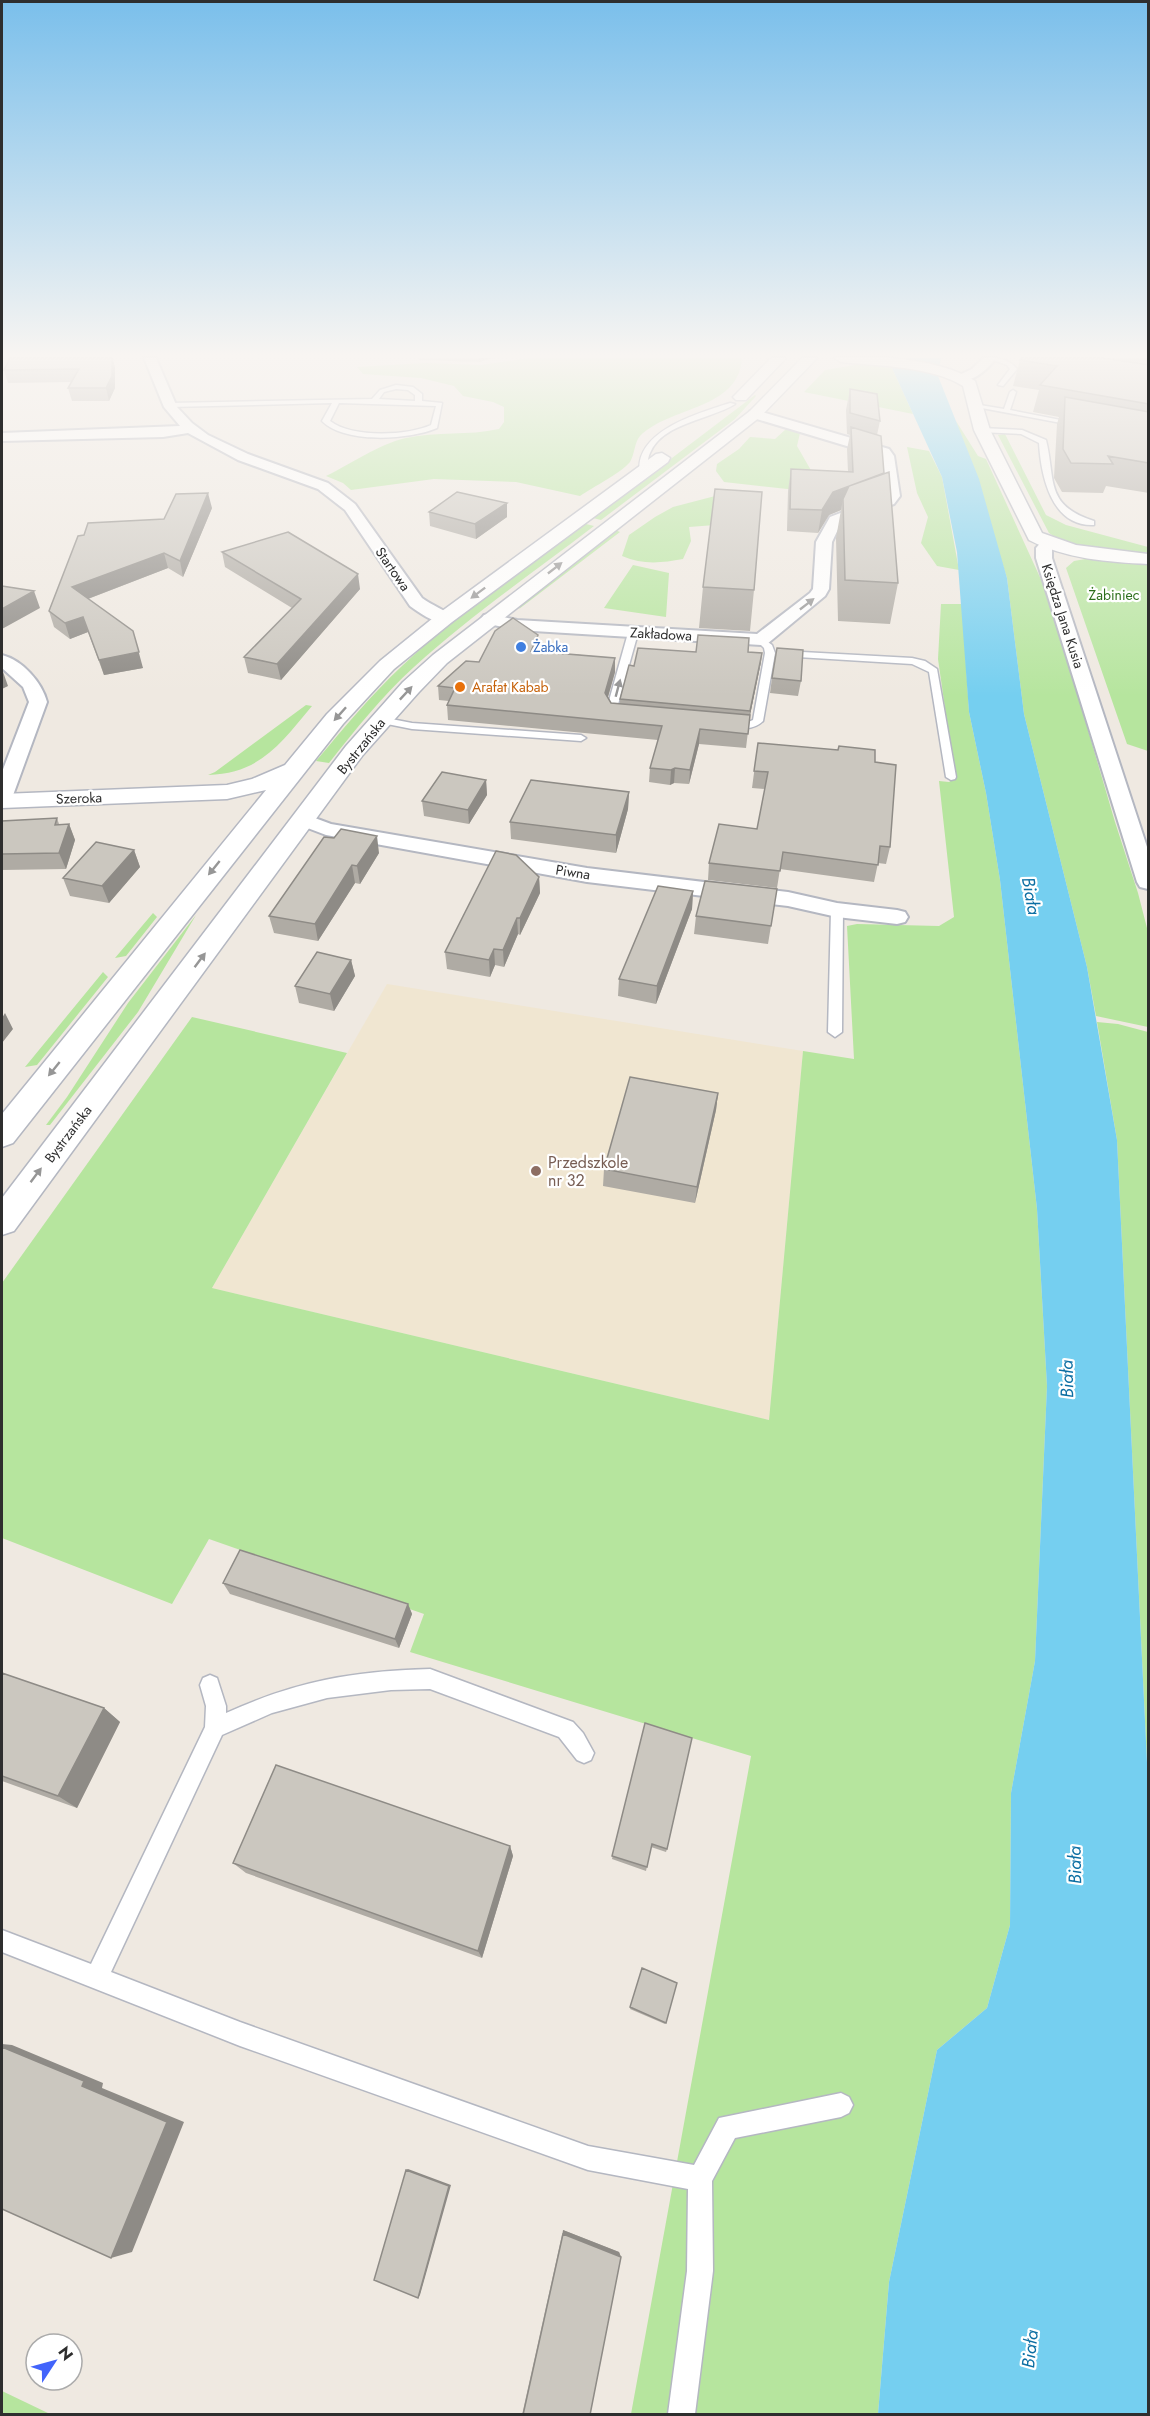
<svg xmlns="http://www.w3.org/2000/svg" width="1150" height="2416" viewBox="0 0 1150 2416" font-family="Jost,sans-serif">
<rect width="100%" height="100%" fill="#efe9e1"/>
<!-- education -->
<path fill="#f0e6d1" d="M387,984L803,1051L769,1420L212,1288Z"/>
<!-- green -->
<path fill="#b6e59e" d="M529,358H742C739,410 670,406 640,436C634,443 635,454 630,462C621,473 593,487 580,496L516,482L434,479L351,490L343,483L326,476C351,464 379,444 406,438C437,431 468,436 499,429L504,422V407L493,402L463,396L454,386L421,378L363,374L357,367L425,363L481,365Z
M861,364L892,368L913,414L804,392L825,370Z
M755,395L756,396L735,419L601,520L593,518Z
M956,421L978,456L986,459L1049,597L1115,822L1138,893L1148,932V1027L1096,1016L1087,967L1024,714L1007,578Z
M786,429L800,433L797,446L824,493L724,482L716,471L717,464L739,449L750,437L775,439Z
M1005,434L1046,515L1066,525L1148,547V553C1121,550 1071,550 1049,533L998,435Z
M907,447L929,451L942,477L959,570L937,566L921,543L928,517L917,493Z
M719,495L728,524L689,527L691,541L683,559C661,563 643,565 622,556L629,535L655,517L673,507Z
M586,524L594,526C534,572 470,616 414,667C382,696 356,729 329,763L316,761C344,728 371,695 402,666C458,613 524,569 586,524Z
M615,530L620,532L519,609L523,603Z
M1091,558L1148,565V751L1127,744L1066,568L1074,561Z
M633,565L669,573L666,617L604,608Z
M941,604H962L969,712L986,793L1000,880L1037,1209L1047,1386L1035,1661L1011,1793L1010,1925L987,2008L937,2050L889,2282L878,2414H631L751,1756L410,1652L424,1614L209,1539L172,1604L2,1538V1283L192,1017L347,1053L212,1288L769,1420L803,1051L854,1059L847,926L857,924L939,926L954,917L939,781L949,782L955,778L938,659Z
M306,705L312,706C280,744 261,773 208,775L215,772Z
M153,913L157,917L126,956L115,958Z
M196,915L138,1012L50,1125H46L67,1097L128,1003Z
M103,972L108,977L37,1065L25,1067Z
M1097,1022L1118,1024L1148,1032V1783L1117,1140Z
M2,2391L50,2414H51H2Z"/>
<!-- water -->
<path fill="#75cff0" d="M896,358H941L938,376L979,479L1007,578L1024,714L1087,967L1117,1140L1148,1783V2414H878L889,2282L937,2050L987,2008L1010,1925L1011,1793L1035,1661L1047,1386L1037,1209L1000,880L986,793L969,712L957,552L942,477L892,368Z"/>
<g fill="none" stroke-linecap="round" stroke-linejoin="round">
<!-- lane casing -->
<g stroke="#b4b7c1" stroke-width="3">
<path id="lane" d="M987,358C998,357 1010,360 1017,369L1003,386L998,385L1010,369L1007,365Z
M396,385L413,387L422,394V401L442,403L437,428C409,440 345,444 322,421L332,403L170,407L167,405L170,403L372,399L380,390ZM396,389L408,390L415,395V401L379,399L384,392ZM339,403L436,406L431,425C406,436 352,438 330,421Z
M1013,390L1016,392L1010,410L1081,424L1077,426L971,406L974,404L1004,409L1010,392Z
M730,403L735,404C712,419 662,423 650,453C647,459 648,466 647,472L640,474C633,431 699,413 730,403Z
M982,428L1022,430L1046,440C1056,480 1044,505 1094,521V525C1051,527 1041,475 1039,443L1021,434L979,432Z
M633,630L638,633L617,708L629,716L624,719L611,715L607,708L628,633Z
M761,637L772,645L775,653L763,721C753,731 739,729 725,726V722C735,720 744,725 753,720L765,653L764,648L756,640Z
M784,651L912,658L925,661L937,669L956,777L955,779L951,780L946,777L929,672L912,664L781,656V652Z
M381,717L412,723L581,735L586,738L581,741L412,729L377,722V718Z
M837,906L843,910L842,1032L835,1037L828,1032L831,910Z
M430,1669L573,1722L583,1733L594,1753L591,1760L584,1763L577,1760L559,1737L430,1689L391,1690L327,1698L272,1713L222,1735L111,1972L240,2022L588,2146L694,2165L719,2118L841,2093L849,2097L853,2105L849,2113L841,2117L735,2138L712,2181L713,2271L695,2414H668L687,2271L688,2189L588,2170L240,2046L2,1952V1930L91,1964L205,1727L206,1706L200,1685L203,1678L210,1675L217,1678L226,1706V1713C297,1681 353,1671 430,1669Z"/>
</g>
<!-- street casing -->
<g stroke="#b4b7c1" stroke-width="4">
<path id="street" d="M144,358H156L177,407L192,423L208,435L248,454L328,483L355,504L422,598C431,605 446,610 454,618L451,622C436,625 421,614 410,606L345,510L318,489L238,460L188,433L163,437L2,441V433L180,426L164,407Z
M983,358H996C987,370 973,383 957,380L955,377L972,369Z
M755,410L889,449L894,456L900,496L894,504L841,523L832,542L829,589L825,596L767,644L761,645L517,630L484,623L481,619L484,615L490,614L517,620L757,634L810,593L813,589L816,542L830,517L885,496L880,456L750,417L748,414L750,411Z
M1049,538L1057,543L1052,549V558L1148,850V889L1140,887L1137,882L1036,558V548L1043,540Z
M2,655C22,660 42,682 47,702L12,798L9,802L2,804V772L29,702L23,687L2,668Z
M304,814L331,824L587,868L788,892L837,903L897,910L905,912L908,917L905,922L897,924L837,917L788,906L587,882L326,835L297,824L293,820L297,816Z"/>
</g>
<!-- secondary casing -->
<g stroke="#b4b7c1" stroke-width="3">
<path id="secondary" d="M771,358H786L746,400H736L733,397L736,394Z
M802,358H817L760,417L447,663L419,692L362,756L14,1231L2,1235V1198L346,746L403,682L433,655L750,411Z
M834,358C874,354 941,359 975,381L990,430L1042,533L1076,545L1148,554V564C1108,562 1066,559 1029,540L974,430L963,386C932,366 877,366 841,362Z
M662,453L670,458L668,462L452,622L394,669L343,724L13,1143L2,1147V1114L266,790L227,799L2,808V794L227,785L252,779L285,765L327,714L380,661L438,614L656,454Z"/>
</g>
<!-- lane -->
<use href="#lane" fill="#fff" fill-rule="evenodd"/>
<!-- street -->
<use href="#street" fill="#fff" fill-rule="evenodd"/>
<!-- secondary -->
<use href="#secondary" fill="#fff" fill-rule="evenodd"/>
</g>
<!-- wall -->
<path fill="#afaba4" d="M85,358H113L115,368V388L109,401H72L68,388L72,382L8,383L4,370Z
M419,358H493L479,362L419,360Z
M1022,358H1149V493L1106,486L1103,493L1062,492L1054,478L1057,424L1059,417L1033,412L1039,390L1013,386L1020,360Z
M850,389L880,421L877,435L884,474L898,583L890,624L838,621L836,538L841,510L829,515L818,533L787,531L788,491L791,469L848,472L847,449L850,435L847,434L846,410Z
M507,503V517L476,539L430,526L429,512Z
M212,508L183,577L168,568L88,599L143,668L104,675L88,632L70,639L54,627L49,611L164,519Z
M222,552L360,589L281,680L248,673L244,657L292,608L225,567Z
M703,587L754,590L750,631L699,628Z
M539,649L538,651L615,658V672L608,697L611,703H620V699L634,666L696,652H748L761,662L750,715L746,748L699,744L689,784L674,783L670,785L649,782L650,768L658,740L448,720L447,705L449,701L439,700L438,686Z
M772,678L801,681L798,696L770,693Z
M758,743L875,762L890,847L886,864L878,863L874,882L780,869L777,888L708,880L709,863L757,829L765,789L752,788Z
M486,780L487,795L469,824L424,816L422,801Z
M629,792L628,809L616,853L511,839L510,822Z
M57,818L59,824H69L75,840L66,869L2,870V821Z
M334,838L379,853L360,884L355,883L318,941L274,933L269,916Z
M134,850L140,867L109,903L70,896L63,878Z
M539,877L540,893L520,935L518,934L504,967L495,965L490,977L447,969L445,952Z
M777,889L768,944L694,934L696,916Z
M693,891L692,909L656,1004L618,996L619,979Z
M351,960L355,976L334,1011L299,1003L295,986Z
M718,1093L716,1110L695,1203L603,1186L604,1169Z
M223,1583L408,1604L412,1614L399,1648L230,1594Z
M2,1673L104,1708L120,1722L77,1808L2,1781Z
M645,1723L667,1849L666,1852L651,1847L646,1871L612,1859Z
M510,1846L513,1856L482,1958L246,1873L233,1863Z
M642,1968L666,2023L665,2024L630,2009Z
M563,2230L619,2252L621,2257L590,2415H522Z"/>
<!-- shaded-wall -->
<path fill="#8e8b86" d="M112,358L115,368V388L109,401L106,388Z
M479,358H493L479,362Z
M884,473L843,499L841,510L829,515L818,533L822,510L833,492Z
M208,493L212,508L183,577L180,561Z
M507,503V517L476,539L475,524Z
M164,553L168,568L77,603L72,587Z
M358,574L360,589L281,680L277,664Z
M34,591L40,608L2,629V609Z
M83,617L88,632L70,639L65,623Z
M133,631L143,668L104,675L99,660Z
M538,635L539,649L531,665V651Z
M762,653L761,662L749,720L750,711Z
M615,658V672L605,707V693Z
M2,669L8,686L2,689Z
M700,729L699,744L689,784L690,770Z
M675,768L674,783L670,785L671,770Z
M486,780L487,795L469,824L468,810Z
M629,792L628,809L616,853V835Z
M69,824L75,840L66,869L59,853Z
M377,836L379,853L360,884L357,866Z
M134,850L140,867L109,903L102,886Z
M352,865L355,883L318,941L315,924Z
M539,877L540,893L520,935V918Z
M693,891L692,909L656,1004L657,986Z
M517,918L518,934L504,967L503,950Z
M494,949L495,965L490,977L489,960Z
M351,960L355,976L334,1011L330,994Z
M5,1013L13,1029L2,1043V1018Z
M718,1093L716,1110L695,1203L697,1187Z
M408,1604L412,1614L399,1648L395,1639Z
M104,1708L120,1722L77,1808L58,1796Z
M510,1846L513,1856L482,1958L478,1951Z
M2,2044L12,2045L103,2083L102,2088L184,2122L132,2252L111,2258L82,2086L2,2048Z
M408,2169L451,2185L420,2295L418,2298L406,2170Z
M563,2230L619,2252L621,2257L563,2234Z"/>
<!-- building -->
<path fill="#cbc7bf" stroke="#8e8b86" stroke-width="1.5" d="M10,358H112V376L106,388H68L79,369L4,370Z
M1022,358H1103L1149,365V404L1040,385L1057,366L1020,360Z
M850,389L877,394L880,421L850,413Z
M1065,397L1149,412V463L1108,456L1113,464L1071,463L1063,449Z
M851,427L881,436L884,473L833,492L822,510L790,509L791,469L853,472Z
M889,472L898,583L845,580L843,499L849,486Z
M715,489L762,492L754,590L703,587Z
M457,492L507,503L475,524L429,512Z
M208,493L180,561L164,553L72,587L133,631L139,652L99,660L83,617L65,623L49,611L78,536L84,535L88,523L164,519L176,494Z
M288,532L358,574L277,664L244,657L301,599L222,552Z
M2,586L34,591L2,609Z
M513,618L538,635L531,651L615,658L605,693L611,703L750,715L748,734L700,729L690,770L675,768L671,770L650,768L662,726L447,705L455,688L438,686L466,661L479,662L495,631Z
M698,635L749,638L748,652L762,653L750,711L620,699L629,665L634,666L638,648L696,652Z
M777,648L803,650L801,681L772,678Z
M758,743L838,750L839,746L875,750V762L896,765L890,847L880,846L878,865L783,852L780,871L709,863L719,824L757,829L768,772L754,771Z
M442,772L486,780L468,810L422,801Z
M531,780L629,792L616,835L510,822Z
M57,818L55,825L69,824L59,853L2,854V821Z
M341,829L377,836L357,866L352,865L315,924L269,916L324,837L334,838Z
M96,842L134,850L102,886L63,878Z
M496,851L516,855L539,877L520,918H517L503,950L494,949L489,960L445,952Z
M705,881L777,889L771,926L696,916Z
M658,886L693,891L657,986L619,979Z
M317,952L351,960L330,994L295,986Z
M630,1077L718,1093L697,1187L604,1169Z
M240,1550L408,1604L395,1639L223,1583Z
M2,1673L104,1708L58,1796L2,1776Z
M645,1723L692,1738L667,1849L652,1844L647,1867L612,1856Z
M276,1765L510,1846L478,1951L233,1863Z
M642,1968L677,1983L666,2023L630,2007Z
M2,2047L84,2081L82,2086L167,2122L111,2258L2,2209Z
M406,2170L449,2186L418,2298L374,2280Z
M563,2234L621,2257L590,2415H523Z"/>
<!-- one-way arrows -->
<defs><path id="oneway-solid" d="M-6-.8H1V-3.2L6.5 0L1 3.2V.8H-6Z" transform="scale(1.5)"/></defs>
<g fill="#969696">
<use href="#oneway-solid" transform="translate(555 568) rotate(-38)"/>
<use href="#oneway-solid" transform="translate(478 593) rotate(143)"/>
<use href="#oneway-solid" transform="translate(807 604) rotate(-38)"/>
<use href="#oneway-solid" transform="translate(618 688) rotate(-75)"/>
<use href="#oneway-solid" transform="translate(406 693) rotate(-47)"/>
<use href="#oneway-solid" transform="translate(340 714) rotate(132)"/>
<use href="#oneway-solid" transform="translate(214 868) rotate(129)"/>
<use href="#oneway-solid" transform="translate(200 960) rotate(-53)"/>
<use href="#oneway-solid" transform="translate(54 1069) rotate(129)"/>
<use href="#oneway-solid" transform="translate(36 1175) rotate(-53)"/>
</g>
<!-- sky -->
<linearGradient id="sky" x2="0" y2="1"><stop stop-color="#7abfeb"/><stop offset="0.51" stop-color="#f8f5f2"/><stop offset="1" stop-color="#f8f5f2" stop-opacity="0"/></linearGradient>
<rect width="1150" height="696" fill="url(#sky)"/>
<!-- markers -->
<circle fill="#3f7fe0" stroke="#fff" stroke-width="2" cx="521" cy="647" r="6"/>
<circle fill="#e8710a" stroke="#fff" stroke-width="2" cx="460" cy="687" r="6"/>
<circle fill="#8d6e63" stroke="#fff" stroke-width="2" cx="536" cy="1171" r="6"/>
<g text-anchor="middle" stroke-width="4.5" stroke-linejoin="round" paint-order="stroke">
<!-- far-street labels -->
<g font-size="14" fill="#2e2e2e" stroke="#fff">
<text transform="translate(393 569) rotate(55)" y="5">Startowa</text>
<text transform="translate(1063 616) rotate(72)" y="5">Księdza Jana Kusia</text>
<text transform="translate(661 634) rotate(3)" y="5">Zakładowa</text>
<text transform="translate(361 746) rotate(-51)" y="5">Bystrzańska</text>
<text transform="translate(79 798) rotate(-2)" y="5">Szeroka</text>
<text transform="translate(573 872) rotate(9)" y="5">Piwna</text>
<text transform="translate(68 1134) rotate(-53)" y="5">Bystrzańska</text>
</g>
<!-- far-park labels -->
<g font-size="14" fill="#2c6e1b" stroke="#fff">
<text x="1114" y="600">Żabiniec</text>
</g>
<!-- far-shop labels -->
<g font-size="14" fill="#366cbe" stroke="#fff" text-anchor="start">
<text x="533" y="652">Żabka</text>
</g>
<!-- far-food labels -->
<g font-size="14" fill="#c56008" stroke="#fff" text-anchor="start">
<text x="472" y="692">Arafat Kabab</text>
</g>
<!-- education labels -->
<g font-size="16" fill="#785e54" stroke="#fff" text-anchor="start">
<text x="548" y="1168">Przedszkole<tspan x="548" dy="18">nr 32</tspan></text>
</g>
<!-- water labels -->
<g font-size="18" font-style="italic" fill="#0d6fa3" stroke="#fff">
<text transform="translate(1031 896) rotate(80)" y="6">Biała</text>
<text transform="translate(1067 1379) rotate(-91)" y="6">Biała</text>
<text transform="translate(1075 1865) rotate(-91)" y="6">Biała</text>
<text transform="translate(1030 2349) rotate(-84)" y="6">Biała</text>
</g>
</g>
<!-- border -->
<rect width="1150" height="2416" fill="none" stroke="#2e2e2e" stroke-width="6"/>
<!-- north arrow -->
<g transform="translate(54 2362) rotate(54)"><circle r="28" fill="#ffffff" stroke="#ababab" stroke-width="1.5"/>
<path d="M0-4.5L10 22L0 15L-10 22Z" fill="#4264fb"/>
<text y="-9" font-size="16" font-weight="bold" text-anchor="middle" fill="#2e2e2e">N</text>
</g>
</svg>
